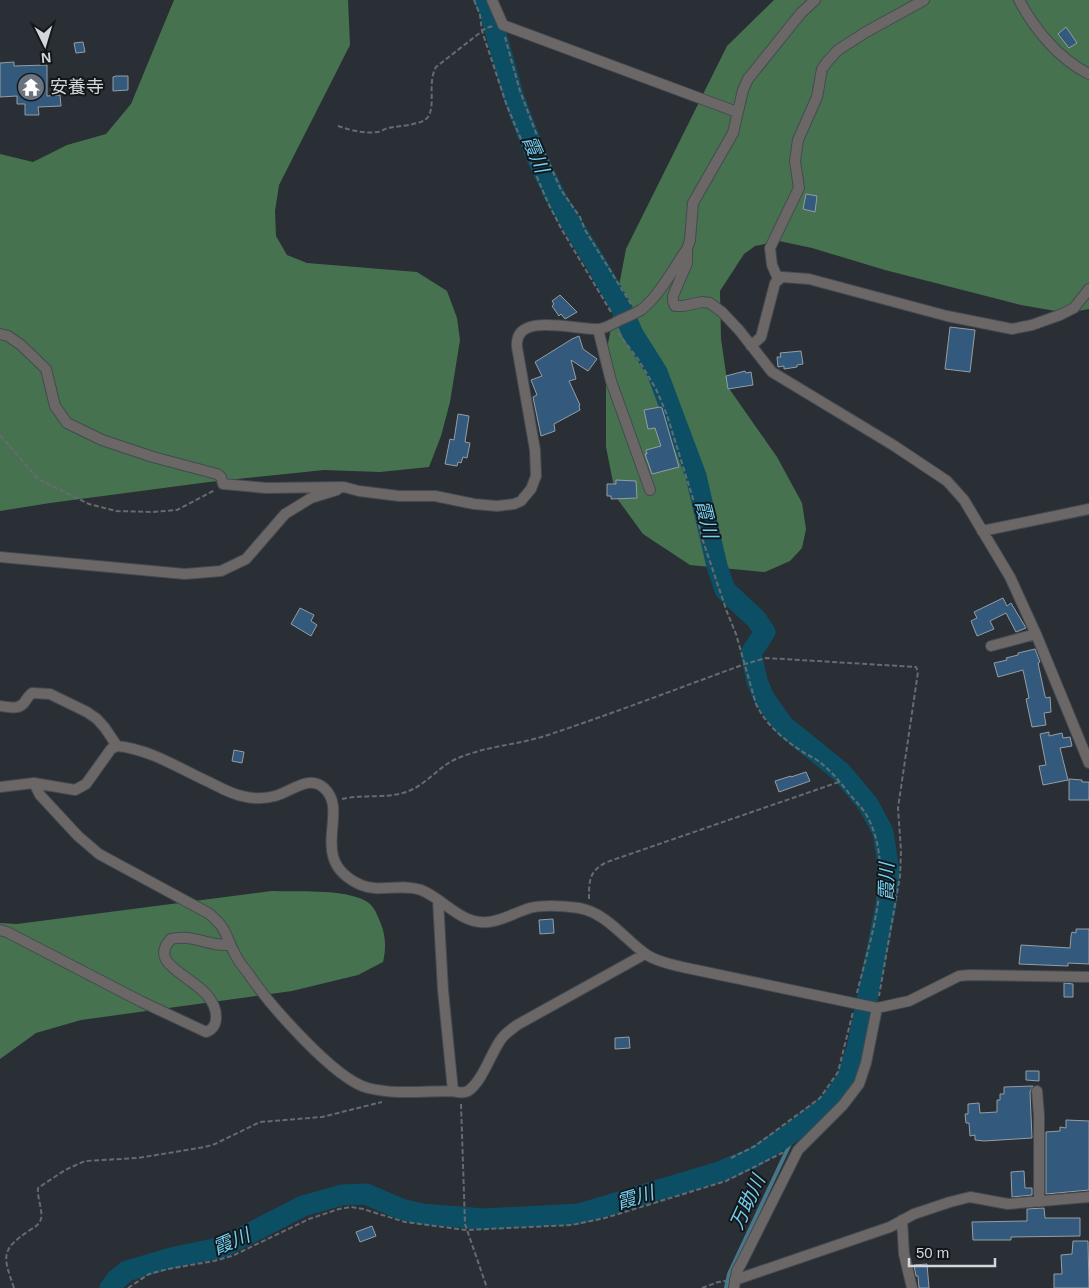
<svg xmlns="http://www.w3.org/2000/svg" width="1089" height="1288" viewBox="0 0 1089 1288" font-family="Helvetica,'Noto Sans JP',sans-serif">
<rect width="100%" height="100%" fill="#292f35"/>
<!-- forest -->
<path fill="#477250" d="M174,0H348L350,45L279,185L275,211L276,236L287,255L307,263L417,272L447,291L457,318L460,340L450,402L441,436L429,467L380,472L324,470L209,482L50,503L0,511V154L33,162L67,145L106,134L131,104Z
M774,0H1089V309L1067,313L1021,305L885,270L812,248L779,241L755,246L744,254L720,291L721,339L728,387L777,457L802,503L806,529L802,548L790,561L765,572L690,565L643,534L616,497L606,447V354L626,249L727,46Z
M272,891C296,892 352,888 370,904C376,910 378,917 381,924C386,937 386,949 383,962L358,975L292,991L81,1020L36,1033L0,1059V923L17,924Z"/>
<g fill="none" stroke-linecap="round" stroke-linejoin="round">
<!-- stream -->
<path stroke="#487888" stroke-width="4" d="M726,1288L729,1274L797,1129"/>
<!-- river -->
<path stroke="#0c4f64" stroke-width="21" d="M110,1288L116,1280L127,1271L171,1258L223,1247L303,1206L342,1195L366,1194L401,1209L421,1214L447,1216L484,1219L579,1214L719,1172L753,1158L797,1129L831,1102L846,1080L857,1049L886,905L889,872L883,832L868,804L841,772L784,726L764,698L757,681L751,653L765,632L756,619L725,590L717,566L696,476L657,372L633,334L621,307L597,265L556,198L536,156L514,98L490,12L484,0"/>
</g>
<!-- building -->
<path fill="#335a7c" stroke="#969da4" d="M1066,27L1077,43L1069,48L1058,34Z
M83,42L85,52L76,53L74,43Z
M14,62V66L47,65V96L60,95L61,106L38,107L39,115H25V104H17V96L0,97V63Z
M116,76H128V90L113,91V77Z
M806,194L817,196L815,212L803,209Z
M560,295L577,312L565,319L561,314L559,316L552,306L554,304L552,301Z
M950,327L975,330L970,372L945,369Z
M579,336L583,349L597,359L588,371L571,360L576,379L569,381L580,405L579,406L580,410L554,424L555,431L541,436L533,397L537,395L531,380L542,376L535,362L572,339Z
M801,351L803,364L797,365V367L784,369V366L778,367L777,357H781L780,353Z
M745,371L746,373L751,372L753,385L728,389L726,376Z
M660,407L662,408L679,467L652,474L645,454H647L646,450L661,446L655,428L648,429L644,410Z
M458,414L469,416L465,442L470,443L467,458L463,457L461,463L458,462L457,466L445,464L450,439L454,440Z
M616,480L636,481L637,498L611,499V496H607V484H616Z
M1003,598L1007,606L1011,603L1026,628L1016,632L1006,613L990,621L994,629L977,636L971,621L977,618L974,612Z
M300,608L314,615L311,621L317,625L311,636L291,624Z
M1035,649L1040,662L1038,663L1045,696L1046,698L1050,697L1051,712L1044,713L1046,725L1032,727L1026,699L1029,698L1023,670L998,677L994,663L1007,660L1006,658L1018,655V653Z
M1049,732V736L1062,733L1063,738L1070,737L1072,746L1060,748L1068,780L1043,785L1039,766L1046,765L1040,734Z
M234,750L244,752L242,763L232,761Z
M806,772L810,781L779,792L775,781L791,776V777Z
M1069,779L1082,780V782H1089V800H1069Z
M553,919L554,933L540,934L539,920Z
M1076,929H1089V964L1068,963V966L1019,964L1021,945L1070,948L1071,936L1072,932L1076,933Z
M1064,983L1073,984V997H1064Z
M629,1037L630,1048L615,1049V1038Z
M1026,1071H1039V1081L1026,1080Z
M1033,1086L1030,1092L1032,1138L984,1141L975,1140V1135L970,1136L969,1123H966L965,1114H968V1104L979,1103L980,1113L997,1112V1100H1000V1094H1004V1087Z
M1066,1120L1089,1121V1190L1046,1194V1132L1060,1131V1127L1066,1128Z
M1024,1171L1025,1188H1032V1195L1012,1197L1011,1172Z
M1044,1208L1045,1218H1080V1236L1011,1237V1240H973L972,1222L1027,1221V1209Z
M372,1226L376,1236L360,1242L356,1232Z
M1073,1241H1088L1089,1288H1054V1274H1062L1061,1255L1072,1254Z
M927,1264L929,1288H919L918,1276H916L914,1265Z"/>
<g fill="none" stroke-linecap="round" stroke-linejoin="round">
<!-- minor casing -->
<g stroke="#444a50" stroke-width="12">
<path id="minor" d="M492,0L503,25L737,112
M1019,0C1035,30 1059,59 1089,74
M687,249V263L673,296V301L675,306H683L702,302L710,303L722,312L739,330L772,372L893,445L947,481L964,500L1010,577L1036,634
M778,279L772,265L770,248L799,188L795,161L798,140L817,97L822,69L827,62L838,50L866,32L924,0
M598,329L611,381L650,490
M0,334L8,336L21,345L46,369L55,406L67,423L102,440L153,457L217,474L221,477L223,484L266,488L344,487L359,491L399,496H435L474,504L497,506L514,504L521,501L531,489L536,476L535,450L517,347C514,310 578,331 599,329C606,328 613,324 620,320C627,317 634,314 641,310C660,295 673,269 687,249L690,240L693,203L733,133L743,90L748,79L801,13L815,0
M751,346L761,337L775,283L782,277L809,279L947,316L1012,329L1032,325L1060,315L1074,308L1089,289
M982,531L1089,509
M0,557L185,574L221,571L246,559L285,514L311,498L337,490
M991,646L1036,634L1089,763
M0,706C9,707 18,710 24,703C27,699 28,696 32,693L50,694L87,712L97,719L105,728L117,746
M34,783L40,795L78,836L99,854L208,913C228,929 224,934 235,954C238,961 243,967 248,973C268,1003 335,1080 368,1088C395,1095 425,1091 453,1091C458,1092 463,1094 468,1091C483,1081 491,1052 502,1038C507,1032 512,1029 517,1025L645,954
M0,787L34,783L75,790L86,784L111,749L117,746C150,749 180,769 211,783C221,788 231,794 242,796C253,799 264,799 275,796C291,792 309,774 324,788C351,812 305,860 361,885C380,893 402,883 421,890C444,899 461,925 488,922C502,921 516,912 530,908C546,904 564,906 579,908C607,913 625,940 647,955C658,962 670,964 682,967L877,1008L909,1001L959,976L970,975L1089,977
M438,900L443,990L453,1091
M0,930L7,932L142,1002L206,1032C212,1030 216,1025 216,1018C218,979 141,970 171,939C191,933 216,949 230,944
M1037,1091L1039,1115V1202
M902,1220L904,1254L912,1288
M735,1280L890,1227L914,1214L950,1202L970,1197L1008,1204L1089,1197
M734,1288L737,1271L742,1262L798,1150L843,1105L859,1084L866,1063L877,1008"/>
</g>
<!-- path -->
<path stroke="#656b70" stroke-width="2" stroke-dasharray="5 2.5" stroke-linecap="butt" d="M474,0L480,15L482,31L507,106L548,203L562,230L611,312
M505,37L520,91L536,133L561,190L580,217L585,230L631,304
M338,126C350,130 364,134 377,132C380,132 384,129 388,128C397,126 423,125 428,117C436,105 427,83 436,67L486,28L493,26
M618,333L638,359L656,389L667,415L694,502L701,535L727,612L736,634L756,704C767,727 786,741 806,754C812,757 818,760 822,764C832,772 840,782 848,792C854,800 862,807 867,816C896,869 870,939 857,993
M0,435L38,479L89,504L116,511L153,512L177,510L215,490
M342,799C363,794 386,799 406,792C425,786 438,767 456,759C485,746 518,745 548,735C614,713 679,688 745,664L766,658L916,667L918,672L898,808L901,851L900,876L879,996
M589,899C589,880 589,871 607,862L839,782
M461,1104L465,1224L487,1288
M731,1158L755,1146L820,1098L838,1072L853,1012
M14,1288C3,1256 0,1250 30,1230C35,1227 39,1225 41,1219C43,1210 37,1198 38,1188L65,1170L85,1161L138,1158L205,1147L215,1144L260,1122L322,1117L382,1102
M128,1288L149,1274L168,1269L214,1261L232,1256L309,1219L339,1209L351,1207L363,1209L405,1222L466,1230L572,1225L605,1218L726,1181L786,1151
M702,1288L718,1282L726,1281"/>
<!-- minor -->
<use href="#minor" stroke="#6b6767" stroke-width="10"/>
</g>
<!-- icons -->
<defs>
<g id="temple-disc" transform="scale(1.4375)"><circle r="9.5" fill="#6b7280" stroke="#141719"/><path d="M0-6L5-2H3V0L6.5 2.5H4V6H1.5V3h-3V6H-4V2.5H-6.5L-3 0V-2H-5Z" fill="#fff"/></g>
</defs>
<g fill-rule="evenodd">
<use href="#temple-disc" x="31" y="87"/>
</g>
<g text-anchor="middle" stroke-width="4" stroke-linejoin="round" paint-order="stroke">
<!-- poi labels -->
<g font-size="18" fill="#d3d7db" stroke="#141719" text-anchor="start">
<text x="50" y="93">安養寺</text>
</g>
<!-- water labels -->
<g font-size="19" font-style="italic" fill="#73cff3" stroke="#141719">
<text transform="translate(536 154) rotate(67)" y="7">霞川</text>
<text transform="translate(707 519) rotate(76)" y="7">霞川</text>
<text transform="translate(886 882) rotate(-89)" y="7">霞川</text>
<text transform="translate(635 1197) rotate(-17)" y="7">霞川</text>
<text transform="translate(747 1202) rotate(-65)" y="7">万助川</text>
<text transform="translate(231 1241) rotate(-23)" y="7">霞川</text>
</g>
</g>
<!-- north arrow -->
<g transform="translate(45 45) rotate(175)" stroke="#141719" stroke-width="4" paint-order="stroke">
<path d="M0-4L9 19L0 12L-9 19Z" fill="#d3d7db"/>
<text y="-8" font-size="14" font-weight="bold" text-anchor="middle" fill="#d3d7db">N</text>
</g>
<!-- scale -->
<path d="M909 1258v8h86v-8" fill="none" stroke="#d3d7db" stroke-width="2.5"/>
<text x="916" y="1258" font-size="15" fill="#d3d7db" stroke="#141719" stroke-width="4" paint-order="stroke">50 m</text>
</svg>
